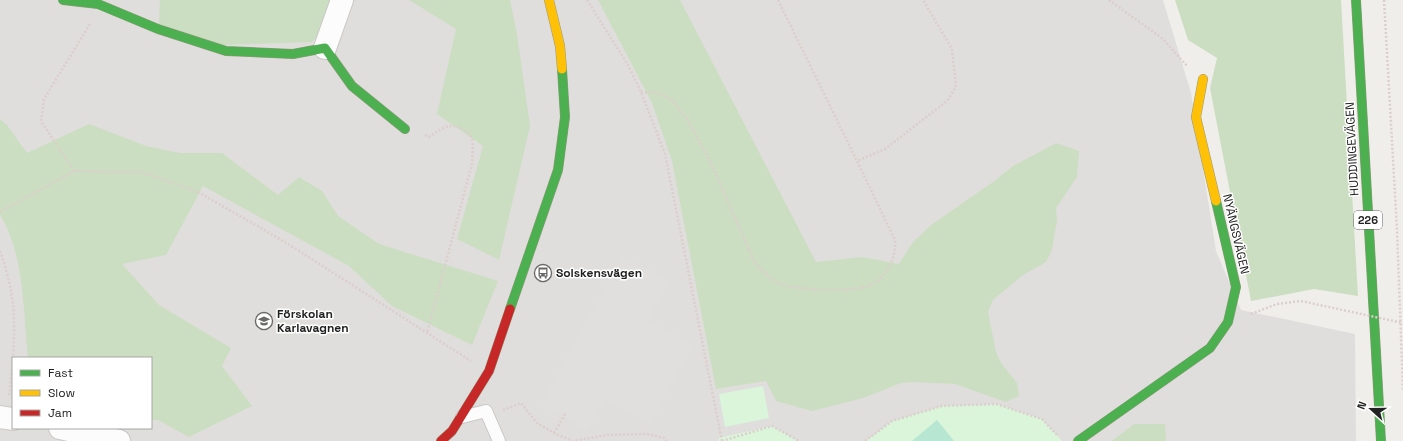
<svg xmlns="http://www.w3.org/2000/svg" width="1403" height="441" viewBox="0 0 1403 441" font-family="'Space Grotesk',sans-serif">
<rect width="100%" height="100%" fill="#f0eeeb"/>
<!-- residential -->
<path fill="#dfdedc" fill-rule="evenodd" d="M0,0H1163L1191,93L1216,251L1241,310L1355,334L1356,441H0ZM13,358H151V428H13Z"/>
<!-- forest -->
<path fill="#cbdec1" d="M160,0H336L328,25L312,42L222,45L159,24Z
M409,0H510L517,34L530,126L499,260L457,239L483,146L437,114L456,29Z
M598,0H680L816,262L862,257L899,264L913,242L931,225L993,182L1013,166L1056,143L1079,151L1077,177L1056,208L1057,222L1054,237L1052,250L1046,262L1023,275L993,300L988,312L996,352L1001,363L1017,383L1019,396L1006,402L955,384L913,382L901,383L863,398L812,411L776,401L766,381L716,389L672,161L652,103Z
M1175,0H1341L1358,296L1314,289L1251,301L1210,88L1217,58L1188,40Z
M0,119L7,125L27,153L89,124L146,146L180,153H222L278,195L299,177L322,191L338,216L379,244L498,281L472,345L392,306L349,266L203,186L166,255L122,264L159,305L231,348L222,366L252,406L189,437L158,420H151V358H28C23,312 25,255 0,215Z
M1134,424H1165L1166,441H1112Z"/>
<!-- park -->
<path fill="#daf5da" d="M763,386L769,418L725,427L719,394Z
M997,404L1042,419L1062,441H866L892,421L942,406Z
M772,426L798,441H719V438Z"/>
<!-- pitch -->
<path fill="#b7e6d2" d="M937,420L954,441H912Z"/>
<!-- parking -->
<path fill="#e0dfde" d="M623,255L669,281L648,320L693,345L651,424L605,399L588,431L541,404Z"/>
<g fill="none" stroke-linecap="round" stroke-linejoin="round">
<!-- lane casing -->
<g stroke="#c9c8c7" stroke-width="14">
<path id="lane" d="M462,417L486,411L499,441"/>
</g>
<!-- street casing -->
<g stroke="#c9c8c7" stroke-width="24">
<path id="street" d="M325,48L342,0
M0,417L13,419
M60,428L119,441"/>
</g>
<!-- fast casing -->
<g stroke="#999a82" stroke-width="10">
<path id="fast" d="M63,0L98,4L158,29L226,51L293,54L325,48L352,86L405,129
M1356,0L1381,441
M510,309L558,170L565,117L562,69
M1078,441L1210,348L1228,322L1236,287L1216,201"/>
</g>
<!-- slow casing -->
<g stroke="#999a82" stroke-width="10">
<path id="slow" d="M549,0L560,46L562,69
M1203,79L1196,117L1216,201"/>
</g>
<!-- jam casing -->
<g stroke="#999a82" stroke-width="10">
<path id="jam" d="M441,441L452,431L489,371L510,309"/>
</g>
<!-- path -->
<path stroke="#dccecd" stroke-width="2.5" stroke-dasharray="2 2" stroke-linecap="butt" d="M587,0L628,65L641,92L665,154L722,441
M778,0L857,161
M1109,0L1163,39L1187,66
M1384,0L1397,230L1403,390
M641,92L658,93L671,99L687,119L711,163L754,261C761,269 769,279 779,283C797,291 852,293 870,285C888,277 896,258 895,240L857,161L885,149L947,101L956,87L952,49L923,0
M425,135L429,137C446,125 453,121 470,134L473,143L472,164L427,333
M74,171L41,121L44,99L90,24
M0,212L74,171L142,172L198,192L285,242L471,361
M0,251C6,268 11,287 13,305C16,335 12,367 9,397
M1251,314L1277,304L1301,301
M503,410L521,403L537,423L554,433L573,441L607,435L647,434L664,438L667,441
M554,433L565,414
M722,441L772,426L799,441
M865,441L892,421L942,406L996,404L1042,419L1058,436"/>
<!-- lane -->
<use href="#lane" stroke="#fdfcfc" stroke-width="12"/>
<!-- street -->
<use href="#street" stroke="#fdfcfc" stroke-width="22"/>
<!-- fast -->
<use href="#fast" stroke="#4caf50" stroke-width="9"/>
<!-- slow -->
<use href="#slow" stroke="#ffc107" stroke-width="9"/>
<!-- jam -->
<use href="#jam" stroke="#c62828" stroke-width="9"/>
<!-- path-bridge -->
<path stroke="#dccecd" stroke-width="2.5" stroke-dasharray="2 2" stroke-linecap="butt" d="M1301,301L1403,323"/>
</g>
<!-- icons -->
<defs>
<g id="bus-ring" transform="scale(0.9)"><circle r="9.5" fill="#fff" stroke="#6a6968" stroke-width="1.5"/><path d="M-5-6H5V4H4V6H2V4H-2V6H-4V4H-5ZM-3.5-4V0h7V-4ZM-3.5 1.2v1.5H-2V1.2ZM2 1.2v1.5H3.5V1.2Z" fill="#6a6968"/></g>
<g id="school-ring" transform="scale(0.9)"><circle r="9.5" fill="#fff" stroke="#6a6968" stroke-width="1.5"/><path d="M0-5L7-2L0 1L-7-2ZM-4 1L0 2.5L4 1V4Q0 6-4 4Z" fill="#6a6968"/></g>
</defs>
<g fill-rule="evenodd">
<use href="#bus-ring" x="543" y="273"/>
<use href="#school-ring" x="264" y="321"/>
</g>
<g text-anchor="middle" stroke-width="3" stroke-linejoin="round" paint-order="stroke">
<!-- shield labels -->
<rect fill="#fff" stroke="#646464" stroke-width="1" x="1354" y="211" width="28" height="18" rx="3"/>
<g font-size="11" font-weight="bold" fill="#222">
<text x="1368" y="224">226</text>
</g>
<!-- street labels -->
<g font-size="12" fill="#222" stroke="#fff">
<text transform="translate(1352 149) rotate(-93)" y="4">HUDDINGEVÄGEN</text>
<text transform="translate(1236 234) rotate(77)" y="4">NYÄNGSVÄGEN</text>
</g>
<!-- poi labels -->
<g font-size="12" font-weight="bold" fill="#222" stroke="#fff" text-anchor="start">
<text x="556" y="277">Solskensvägen</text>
<text x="277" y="318">Förskolan<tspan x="277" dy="14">Karlavagnen</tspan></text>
</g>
</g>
<!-- legend -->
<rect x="12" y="357" width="140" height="72" fill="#ffffff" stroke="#a7a7a7"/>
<rect x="20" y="370" width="20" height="6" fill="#4caf50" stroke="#a7a7a7"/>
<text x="48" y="377" font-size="12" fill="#222222">Fast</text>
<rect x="20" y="390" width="20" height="6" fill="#ffc107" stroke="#a7a7a7"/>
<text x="48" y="397" font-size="12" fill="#222222">Slow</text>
<rect x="20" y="410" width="20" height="6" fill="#c62828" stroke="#a7a7a7"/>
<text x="48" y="417" font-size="12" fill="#222222">Jam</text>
<!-- north arrow -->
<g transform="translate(1371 409) rotate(291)" stroke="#ffffff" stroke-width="3" paint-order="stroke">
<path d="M0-3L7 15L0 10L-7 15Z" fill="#222222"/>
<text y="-6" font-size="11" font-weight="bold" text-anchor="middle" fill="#222222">N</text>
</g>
</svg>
